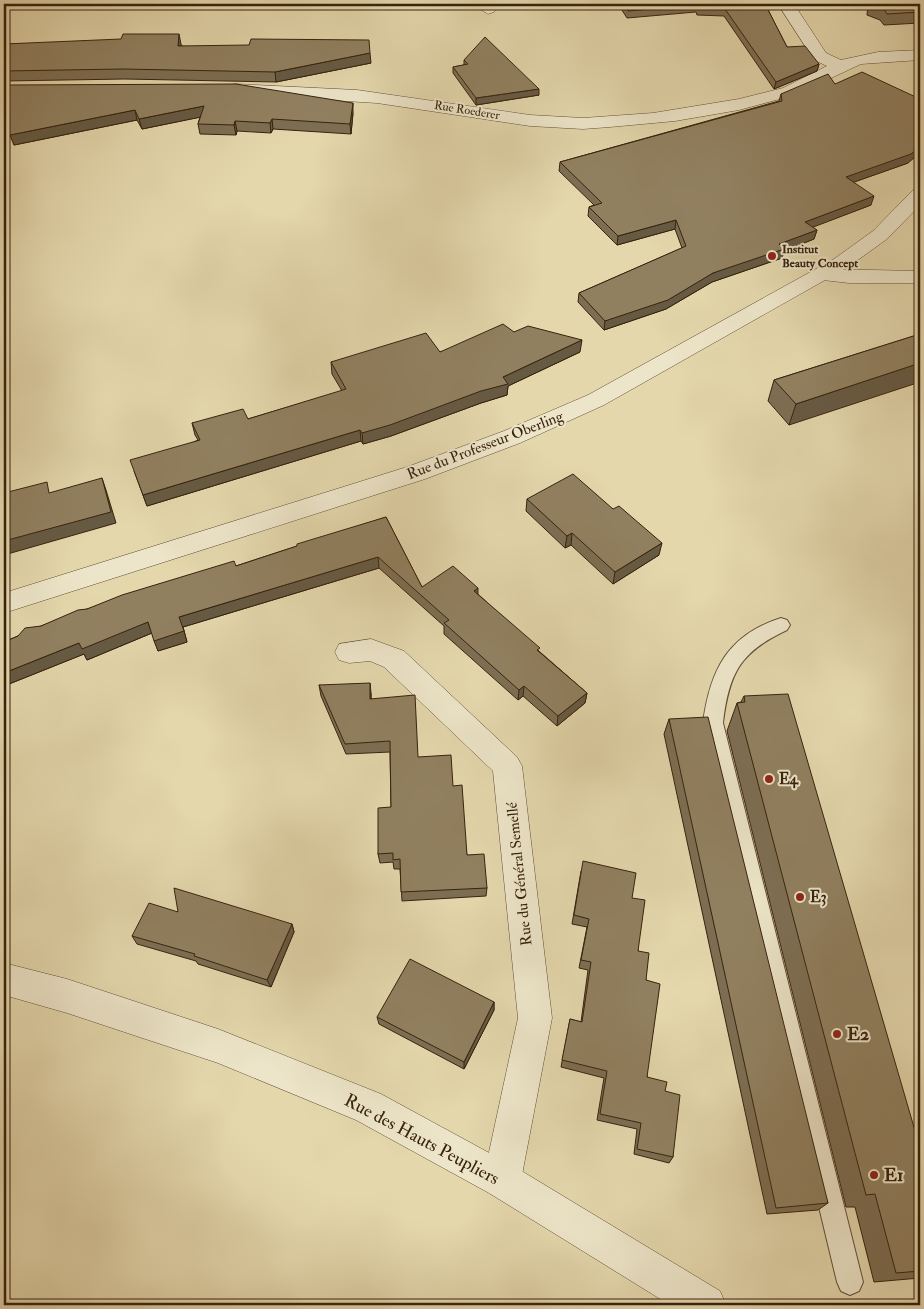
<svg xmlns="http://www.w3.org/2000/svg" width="924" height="1309" viewBox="0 0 924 1309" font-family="'IM FELL Double Pica',serif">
<rect width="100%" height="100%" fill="#e4d7ac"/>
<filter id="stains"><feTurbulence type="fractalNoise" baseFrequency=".004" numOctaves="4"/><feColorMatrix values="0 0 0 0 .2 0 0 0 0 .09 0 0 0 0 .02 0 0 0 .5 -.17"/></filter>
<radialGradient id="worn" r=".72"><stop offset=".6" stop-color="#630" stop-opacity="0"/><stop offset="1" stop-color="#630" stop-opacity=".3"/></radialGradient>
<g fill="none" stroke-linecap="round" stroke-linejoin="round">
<!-- service casing -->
<g stroke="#624f36" stroke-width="2">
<path id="service" d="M781,618L787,620L790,625L787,630C740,652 729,673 723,723L863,1282L859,1291L850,1295L841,1291L837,1282L703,723C710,671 727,635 781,618Z"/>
</g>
<!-- minor casing -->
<g stroke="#624f36" stroke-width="1">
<path id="minor" d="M484,4H500L494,12L488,14L480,9Z
M778,4H794L826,53L841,60L878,52L920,50V60L861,64L795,95L739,110L675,121L610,127L583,129L530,126L377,103L235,94L229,93L226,89L229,85L235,84L357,90L530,115L583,118L653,113L739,99L783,88L827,66L814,60Z
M821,269L920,271V283H849L814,279L811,275L814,271Z
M371,639L404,651L517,757L522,766L552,1018L521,1180L515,1193L502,1199L489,1193L483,1180L518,1018L493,771L384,667L370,661L349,663L339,660L335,652L339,644Z"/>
</g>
<!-- tertiary casing -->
<g stroke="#624f36" stroke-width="1">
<path id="tertiary" d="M920,188V205L887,239L848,267L604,405L520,443L425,479L4,613V593L407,467L504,431L588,395L834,259L873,231L913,190Z
M4,963L67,979L218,1029L381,1094L515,1167L720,1291L726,1305H670L489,1193L356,1120L218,1063L67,1013L4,995Z"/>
</g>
<!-- service -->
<use href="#service" fill="#ede5c9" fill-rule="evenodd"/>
<!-- minor -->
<use href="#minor" fill="#ede5c9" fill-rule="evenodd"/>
<!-- tertiary -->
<use href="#tertiary" fill="#ede5c9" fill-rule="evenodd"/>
</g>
<!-- wall -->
<path fill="#7d6e53" stroke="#37220e" d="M554,4H584L581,8Z
M618,4H765L787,47L819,64L817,71L774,89L724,16L697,15L696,12L627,18Z
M868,4H920V23L884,25L880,20L867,15Z
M4,44H181V46L371,63L276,82L125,79L4,81Z
M464,60L539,95L476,105L453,73V67L464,65Z
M835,84L908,163L854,182L871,205L812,227L817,230L814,239L784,251L782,258L712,282L666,309L604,330L578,302L579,293L682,248L675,229L617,245L588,216L589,207L594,205L559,171L560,162L779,101L781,94Z
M4,85L353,113L351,134L273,129L271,133L237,131L236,135L200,134L198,124L200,117L142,129L137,120L14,145L6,123Z
M514,332L580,352L508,386L507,395L481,403L391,436L363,444L361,441L147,506L134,471L198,440L195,435L192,423L248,419L342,391L332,374L331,362L440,352Z
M920,334L789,425L768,401L774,380Z
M527,499L659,555L613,584L571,545L565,548L526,511Z
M386,517L422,587L478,594L540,652L587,693L585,703L557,726L523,696L518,700L444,634V626L379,568L183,627L187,642L158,651L152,633L87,660L84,654L4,686V642L41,626L87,609L236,566Z
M319,685L371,693V698L418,757L453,786L467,855L487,888L486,896L402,901L400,869H394L393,862L380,863L378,854L391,807L390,752L346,754L321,696Z
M744,696L920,1148V1278L874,1282L855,1207H846L727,731L737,703L741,702Z
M669,719L828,1203L818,1210L767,1214L664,734Z
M581,871L632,898L638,951L646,980L647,1077L665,1091L673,1157L669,1163L634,1154L637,1129L597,1120L604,1078L561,1067L570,1019L581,1022L588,970L579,968L587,927L572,924Z
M178,912L292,924L294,932L271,987L198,964L196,961L137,944L132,936Z
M494,1002V1010L464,1069L379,1024L377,1017Z"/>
<!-- shaded-wall -->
<path fill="#665a43" stroke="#37220e" d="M179,34L181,44L180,56L178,46Z
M370,53L371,63L276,82L275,72Z
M819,64L817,71L774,89L776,82Z
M539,89V95L476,105V98Z
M353,103V113L351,134L350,124Z
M204,106L206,116L142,129L139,119Z
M135,110L137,120L14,145L10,135Z
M4,115L7,123L4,124Z
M272,119L273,129L271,133L270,123Z
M235,121L237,131L236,135L234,125Z
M920,147V153L908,163L843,186L846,177Z
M874,196L871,205L803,231L805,222Z
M676,220L675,229L617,245L618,236Z
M817,230L814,239L784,251L782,258L712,282L666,309L604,330L605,321L779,244Z
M582,340L580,352L508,386L507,395L481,403L391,436L363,444L362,433L503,377Z
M920,363V382L789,425L796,404Z
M360,430L361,441L147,506L143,495Z
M102,478L106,490L116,523L4,555V541Z
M572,533L571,545L565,548L567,536Z
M662,543L659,555L613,584L615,572Z
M378,557L379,568L183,627L187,642L158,651L154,641L179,617Z
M478,588V599L474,591Z
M148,622L152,633L87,660L84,654L4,686V673L79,643Z
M370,683L371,693V709L370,699Z
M524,686L523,696L518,700L519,690Z
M587,693L585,703L557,726L558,716Z
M292,924L294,932L271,987L267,980Z
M494,1002V1010L464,1069V1062Z"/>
<!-- building -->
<path fill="#918060" stroke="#37220e" d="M623,4H765L787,47L805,46L819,64L776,82L725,9L698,8L697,5L628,11Z
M871,4H920V12L887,14L884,9Z
M123,34H179L178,46L249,45L251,39L369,40L370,53L275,72L123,69L4,71V44L121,39Z
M485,37L539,89L476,98L453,67L468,64L464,60Z
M862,72L920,99V147L911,154L846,177L874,196L805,222L817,230L779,244L784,249L713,273L668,300L605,321L579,293L686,246L676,220L618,236L589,207L602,203L560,162L782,101L781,94L828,74L835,84Z
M236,84L353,103L350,124L272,119L270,123L235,121L234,125L198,124L204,106L139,119L135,110L10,135L4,115V85Z
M503,324L514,332L528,326L582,340L503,377L508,384L481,391L390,425L362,433L360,430L143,495L130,460L200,440L192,423L243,409L248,419L346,389L331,362L426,333L440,352Z
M920,334V363L796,404L774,380Z
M573,474L613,509L619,506L662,543L615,572L572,533L567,536L527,499Z
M102,478L111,512L4,541V493L47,482L49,493Z
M386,517L422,587L453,566L478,588L474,591L540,648L537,650L587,693L558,716L524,686L519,690L444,623L449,620L378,557L179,617L184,631L154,641L148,622L82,649L79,643L4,673V642L18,636L25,628L41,626L78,610L87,609L122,595L234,561L236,566L297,546V544Z
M370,683V699L415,695L418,757L451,755L453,786L462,785L467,855L484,854L487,888L401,892L400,859L393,860V853L378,854V808L391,807L390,741L345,744L319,685Z
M788,694L920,1148V1271L896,1273L875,1194L866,1195L737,703L745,702L744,696Z
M708,717L828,1203L776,1208L669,719Z
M583,861L636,873L632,898L645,900L638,951L649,953L646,980L660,984L647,1077L667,1082L665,1091L680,1095L673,1157L637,1149L641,1123L600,1114L607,1071L562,1060L570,1019L582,1022L591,962L581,960L589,919L574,915Z
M174,888L292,924L267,980L194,956L195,954L132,936L149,903L178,912Z
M410,959L494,1002L464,1062L377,1017Z"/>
<!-- markers -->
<g fill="#8f2418" stroke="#ede5c9" stroke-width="2">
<circle cx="772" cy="256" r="5"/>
<circle cx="769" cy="779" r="5"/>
<circle cx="800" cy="897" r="5"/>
<circle cx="837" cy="1034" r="5"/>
<circle cx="874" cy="1175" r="5"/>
</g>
<g text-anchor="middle" stroke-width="4" stroke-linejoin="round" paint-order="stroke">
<!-- far-street labels -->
<g font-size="12" fill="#37220e" stroke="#ede5c9">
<text transform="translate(467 110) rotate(9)" y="4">Rue Roederer</text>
</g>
<!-- far-poi labels -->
<g font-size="12" font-weight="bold" fill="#37220e" stroke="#ede5c9" text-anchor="start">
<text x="782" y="253">Institut<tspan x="782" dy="14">Beauty Concept</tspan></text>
</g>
<!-- street labels -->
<g font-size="15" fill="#37220e" stroke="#ede5c9">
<text transform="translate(485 445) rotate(-21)" y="5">Rue du Professeur Oberling</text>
<text transform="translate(519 874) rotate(-96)" y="5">Rue du Général Semellé</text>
</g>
<!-- poi labels -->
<g font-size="15" font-weight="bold" fill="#37220e" stroke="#ede5c9" text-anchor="start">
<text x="779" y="784">E4</text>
<text x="810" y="902">E3</text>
</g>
<!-- near-poi labels -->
<g font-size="18" font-weight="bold" fill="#37220e" stroke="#ede5c9" text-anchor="start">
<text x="847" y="1040">E2</text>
<text x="884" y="1181">E1</text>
</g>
<!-- near-street labels -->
<g font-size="18" fill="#37220e" stroke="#ede5c9">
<text transform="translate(422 1139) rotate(28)" y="6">Rue des Hauts Peupliers</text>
</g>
</g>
<!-- margin -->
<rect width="924" height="1309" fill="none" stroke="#e4d7ac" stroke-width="20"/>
<rect x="5" y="5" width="914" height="1299" fill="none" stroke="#37220e" stroke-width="2.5"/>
<rect x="10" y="10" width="904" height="1289" fill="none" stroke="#37220e"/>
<rect width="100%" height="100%" filter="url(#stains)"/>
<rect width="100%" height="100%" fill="url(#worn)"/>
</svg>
